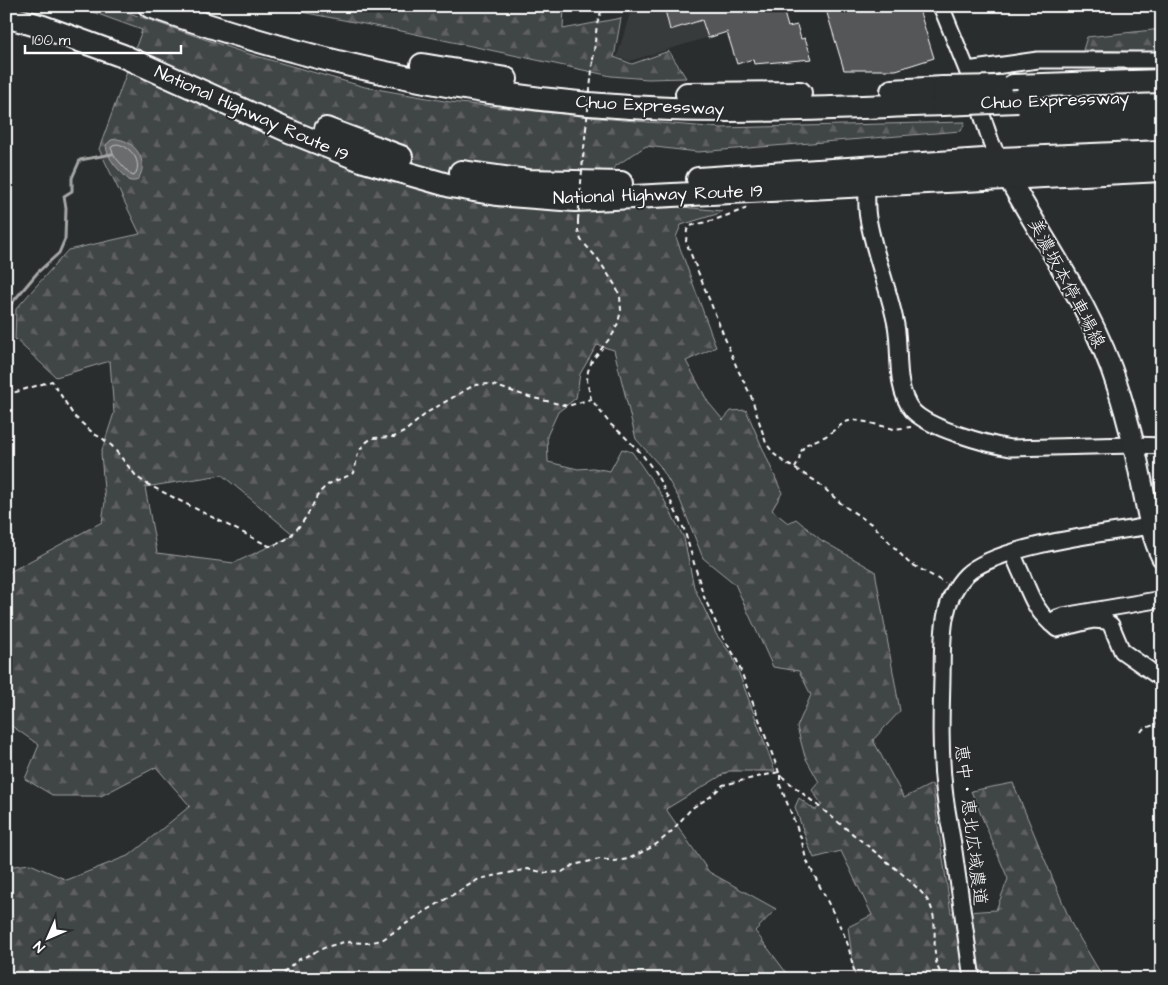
<svg xmlns="http://www.w3.org/2000/svg" width="1168" height="985" viewBox="0 0 1168 985" font-family="'Architects Daughter','Klee One',sans-serif">
<defs>
<pattern id="forest-firs" width="22" height="20" patternUnits="userSpaceOnUse" patternTransform="scale(1.25)"><rect width="22" height="20" fill="#414445"/><path d="M5 1l3.5 6h-7zM16 11l3.5 6h-7z" fill="#5e6061"/></pattern>
</defs>
<rect width="100%" height="100%" fill="#2a2d2e"/>
<filter id="ink" filterUnits="userSpaceOnUse"><feTurbulence type="fractalNoise" baseFrequency=".02" numOctaves="2"/><feDisplacementMap in="SourceGraphic" scale="10" xChannelSelector="R" yChannelSelector="G"/><feConvolveMatrix kernelMatrix="1 2 1 2 8 2 1 2 1" color-interpolation-filters="sRGB"/></filter>
<g filter="url(#ink)">
<!-- built -->
<path fill="#373a3b" d="M632,6H811L630,61L617,57Z"/>
<!-- forest -->
<path fill="url(#forest-firs)" stroke="#a0a2a2" fill-rule="evenodd" d="M76,6H109L242,52L365,87L450,102L599,118L721,128L965,122L961,131L698,152L646,146L614,167L617,207L673,206L722,211L717,214L681,225L676,237L716,347L686,361L708,402L723,420L731,411L746,410L782,493L772,510L788,523L796,519L821,540L875,571L900,711L873,740L904,798L932,784L951,913L996,910L1008,879L971,791L1013,783L1072,925L1104,979H855L848,927L872,915L841,851L814,858L808,844L795,807L799,798L815,810L822,805L812,790L819,782L805,757L797,727L811,695L799,671L773,667L735,584L703,558L680,500L660,466L636,439L614,350L597,345L580,374L576,398L558,412L547,436L548,462L578,469L593,468L610,471L622,449L632,452L661,494L684,538L694,587L716,634L733,657L775,771H729L666,809L709,872L776,909L755,931L791,979H6V867L30,864L67,880L130,855L190,806L156,767L101,796H54L25,779L39,745L6,722V574L102,522L105,502L101,453L114,413L110,361L56,377L15,339L16,309L68,250L140,234L99,149L142,30ZM222,475L294,535L234,563L157,553L145,487Z
M270,6H564L563,29L621,18L614,57L632,64L669,51L686,78L648,79L611,76L406,32Z
M1162,29V52L1083,50L1087,37Z"/>
<!-- water -->
<path fill="#6a6c6d" stroke="#a6a7a7" d="M117,139C137,141 151,166 136,181H130C120,171 107,160 106,145L111,140Z"/>
<g fill="none" stroke-linecap="round" stroke-linejoin="round">
<!-- shore -->
<path stroke="#c3c4c5" stroke-width="1" d="M117,144C131,146 144,163 134,176L131,175L115,157L111,148Z"/>
<!-- stream -->
<path stroke="#a6a7a7" stroke-width="3" d="M6,310L38,272L59,253L65,239L66,208L64,196L72,191V178L80,160L112,154"/>
</g>
<!-- building -->
<path fill="#555758" stroke="#fff" d="M664,6H782L788,27L797,25L801,39L805,38L812,59L754,64L753,59L737,64L727,32L708,38L702,20L670,30Z
M849,6H918L934,58L896,70H844L827,13Z"/>
<g fill="none" stroke-linecap="round" stroke-linejoin="round">
<!-- minor casing -->
<g stroke="#fff" stroke-width="19">
<path id="minor" d="M941,6L967,70L991,142L999,159
M967,70L1038,60H1162
M867,184C867,195 866,207 868,218C874,254 889,289 896,325C901,352 894,387 912,410C927,428 987,444 1010,448L1134,445L1162,446
M1013,553C1015,560 1019,568 1022,575C1032,599 1036,612 1057,629L1093,620L1106,621L1111,625L1122,651L1162,679
M1051,624L1057,618L1063,616L1162,599
M972,979C966,936 960,894 954,851C951,830 946,809 944,788C940,751 941,715 942,678C943,643 939,602 966,575C997,545 1107,533 1151,526"/>
</g>
<!-- major casing -->
<g stroke="#fff" stroke-width="24">
<path id="major" d="M1002,166C1042,240 1093,308 1118,388C1128,420 1136,452 1142,484C1147,508 1151,535 1162,557"/>
</g>
<!-- highway casing -->
<g stroke="#fff" stroke-width="26">
<path id="highway" d="M150,6C318,65 493,103 671,109C762,112 852,107 942,104
M6,16L43,27L123,56L289,131L364,161L451,186L497,194L575,200L1162,170
M422,65L506,79
M1013,86L1162,81
M892,91L943,88
M687,94L800,93
M326,129L401,157
M461,172L527,181L621,183
M698,179L999,159L1162,152"/>
</g>
<!-- path -->
<path stroke="#fff" stroke-width="2" stroke-dasharray="5 4" stroke-linecap="butt" d="M593,60L597,24L603,6
M583,158L586,129
M746,207L745,209L714,220L690,226L687,230L686,242L737,368L751,396L766,443L774,454L784,462L817,482L844,506L873,525L908,562L945,583
M578,220V231L581,240L598,259L615,285L620,296L621,310L618,323L613,334L592,361L588,371L587,381L591,399L610,424L622,434L641,453L655,472L670,500L684,529L704,597L722,636L736,658L780,775L906,877C915,886 926,895 931,907C940,930 927,960 945,979
M6,395L52,381L74,416L94,434L102,438L112,446L137,477L147,484L269,546C287,544 300,527 309,512C314,504 316,495 323,489C331,480 344,479 354,473L358,453L364,444L372,438L394,437L404,432L428,412L474,385L490,384L529,397L568,406L591,399
M795,468L799,461L800,453L805,445L826,436L845,422L853,420L866,422L894,429L911,427
M1141,732L1143,729L1162,722
M780,775V785L801,838L806,859L842,930L848,945L856,979
M277,979L298,960L326,947L344,942L367,943L382,940L416,917L479,879L528,869L546,873L562,872L573,865L600,859L614,861L628,859L654,846L670,833L692,808L710,797L723,785L779,772"/>
<!-- minor -->
<use href="#minor" stroke="#2a2d2e" stroke-width="15"/>
<!-- major -->
<use href="#major" stroke="#2a2d2e" stroke-width="20"/>
<!-- highway -->
<use href="#highway" stroke="#2a2d2e" stroke-width="22"/>
<!-- highway-bridge casing -->
<g stroke="#fff" stroke-width="26" stroke-linecap="butt">
<path id="highway-bridge" d="M943,88L1000,87
M942,104L1018,101"/>
</g>
<!-- path-bridge -->
<path stroke="#fff" stroke-width="2" stroke-dasharray="5 4" stroke-linecap="butt" d="M586,129L593,60
M578,220L583,158"/>
<!-- highway-bridge -->
<use href="#highway-bridge" stroke="#2a2d2e" stroke-width="22"/>
</g>
</g>
<g text-anchor="middle" stroke-width="4" stroke-linejoin="round" paint-order="stroke">
<!-- street labels -->
<g font-size="18" fill="#fff" stroke="#2a2d2e">
<text transform="translate(1055 100) rotate(-2)" y="6">Chuo Expressway</text>
<text transform="translate(650 105) rotate(3)" y="6">Chuo Expressway</text>
<text transform="translate(252 113) rotate(24)" y="6">National Highway Route 19</text>
<text transform="translate(658 194) rotate(-2)" y="6">National Highway Route 19</text>
<text transform="translate(1067 283) rotate(62)" y="6">美濃坂本停車場線</text>
<text transform="translate(971 825) rotate(83)" y="6">恵中・恵北広域農道</text>
</g>
</g>
<!-- margin -->
<rect width="1168" height="985" fill="none" stroke="#2a2d2e" stroke-width="25"/>
<rect x="12" y="12" width="1143" height="960" fill="none" stroke="#fff" stroke-width="2" filter="url(#ink)"/>
<!-- north arrow -->
<g transform="translate(48 938) rotate(225)" stroke="#2a2d2e" stroke-width="4" paint-order="stroke">
<path d="M0-4L9 19L0 12L-9 19Z" fill="#ffffff"/>
<text y="-8" font-size="14" font-weight="bold" text-anchor="middle" fill="#ffffff">N</text>
</g>
<!-- scale -->
<path d="M25 45v8h156v-8" fill="none" stroke="#ffffff" stroke-width="2.5"/>
<text x="32" y="45" font-size="15" fill="#ffffff" stroke="#2a2d2e" stroke-width="4" paint-order="stroke">100 m</text>
</svg>
